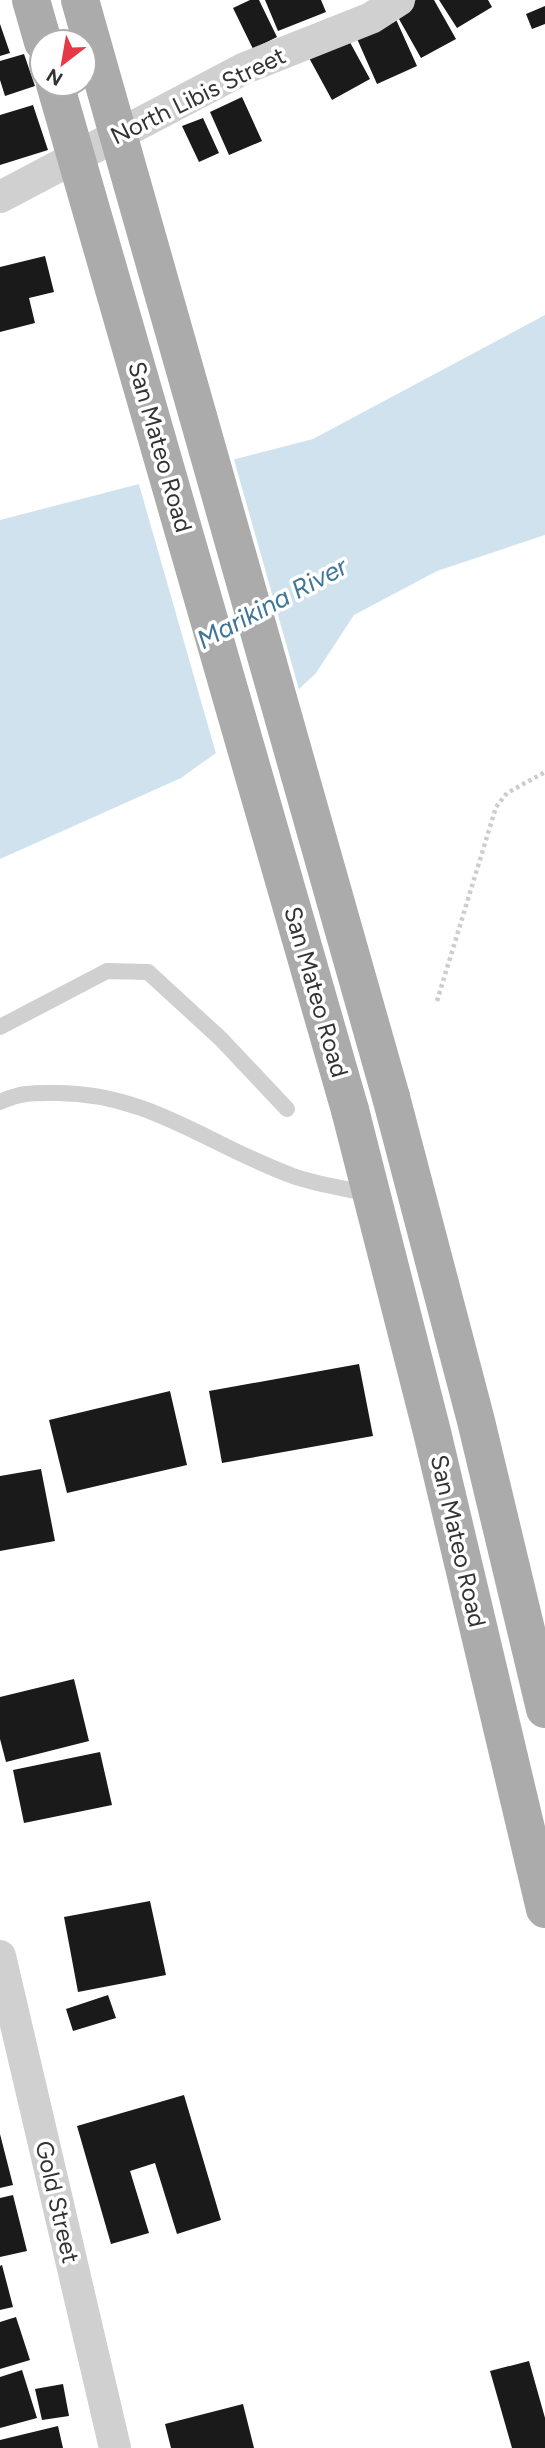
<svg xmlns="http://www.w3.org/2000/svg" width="545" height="2448" viewBox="0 0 545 2448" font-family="Figtree,sans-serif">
<rect width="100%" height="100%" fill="#fff"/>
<!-- water -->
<path fill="#cfe2ee" d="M545,315V535L437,571L354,615L316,673L279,708L181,778L0,859V520L313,439Z"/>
<!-- pier -->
<path fill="#fff" d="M233,456L300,693L217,757L138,481Z"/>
<!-- building -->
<path fill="#1a1a1a" d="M250,0H259L277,37L253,49L233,8Z
M265,0H321L326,12L278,31Z
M416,0H434L456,39L421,58L395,12Z
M439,0H488L492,7L457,28Z
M545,6V24L532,29L526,14Z
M394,15L417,66L377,84L354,32Z
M0,24L10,53L0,56Z
M346,35L370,79L332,100L308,56Z
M24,54L35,86L5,96L0,80V61Z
M242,97L262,141L229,155L210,112Z
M33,105L48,150L0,165V115Z
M203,118L219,153L199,162L182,126Z
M45,256L54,292L29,298L35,323L0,332V267Z
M359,1364L373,1436L222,1463L209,1391Z
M170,1391L187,1465L67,1493L49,1420Z
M41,1469L55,1541L0,1551V1476Z
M74,1679L89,1741L6,1762L0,1739V1697Z
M100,1752L112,1805L24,1823L13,1770Z
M150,1901L166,1975L78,1992L64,1917Z
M108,1995L116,2018L73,2031L66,2009Z
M184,2095L221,2220L177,2234L155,2163L130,2171L149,2233L111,2244L77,2126Z
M0,2134L13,2185L0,2188Z
M13,2195L27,2251L0,2257V2198Z
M2,2265L13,2307L0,2310V2266Z
M16,2317L30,2360L0,2369V2322Z
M529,2361L545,2418V2448H512L490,2371Z
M22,2370L37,2418L0,2428V2377Z
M63,2384L69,2416L42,2420L35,2389Z
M243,2404L254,2448H171L165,2424Z
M58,2426L63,2448H0V2440Z"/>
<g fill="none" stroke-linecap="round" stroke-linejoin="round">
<!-- path -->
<path stroke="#cdcdcd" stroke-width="4.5" stroke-dasharray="3.5 3.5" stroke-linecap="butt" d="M437,1001L496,807L507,793L545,772"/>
<!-- service -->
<path stroke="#d0d0d0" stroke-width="16" d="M0,1027L107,971L148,972L221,1039L287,1109
M0,1102C22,1092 34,1093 57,1093C149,1093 210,1146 293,1176C318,1185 346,1188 372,1195"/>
<!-- minor -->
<path stroke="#d0d0d0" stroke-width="32" d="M0,197L245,68L371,18L399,0
M0,1956L115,2448"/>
<!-- primary -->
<path stroke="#ababab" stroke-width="38" d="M31,0L43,42
M391,1097L476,1421L545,1709
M350,1110L432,1432L545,1909"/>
<!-- primary-bridge -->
<path stroke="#ababab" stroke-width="38" d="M80,0L391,1097
M55,84L350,1110"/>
</g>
<g text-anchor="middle" stroke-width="7" stroke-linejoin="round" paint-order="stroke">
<!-- street labels -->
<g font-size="24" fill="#333" stroke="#fff">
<text transform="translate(198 96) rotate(-26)" y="8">North Libis Street</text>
<text transform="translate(160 447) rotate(74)" y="8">San Mateo Road</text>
<text transform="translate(316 992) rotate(74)" y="8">San Mateo Road</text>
<text transform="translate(458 1541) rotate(77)" y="8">San Mateo Road</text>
<text transform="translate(57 2202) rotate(77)" y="8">Gold Street</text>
</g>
<!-- water labels -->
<g font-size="26" font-style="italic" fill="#3f7597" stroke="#fff">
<text transform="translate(272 603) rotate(-28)" y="9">Marikina River</text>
</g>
</g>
<!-- north arrow -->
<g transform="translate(63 63) rotate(211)"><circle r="33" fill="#ffffff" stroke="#adadad" stroke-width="2"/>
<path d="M0-5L12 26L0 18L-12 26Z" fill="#e63946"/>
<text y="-10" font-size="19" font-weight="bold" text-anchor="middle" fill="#333333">N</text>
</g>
</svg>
